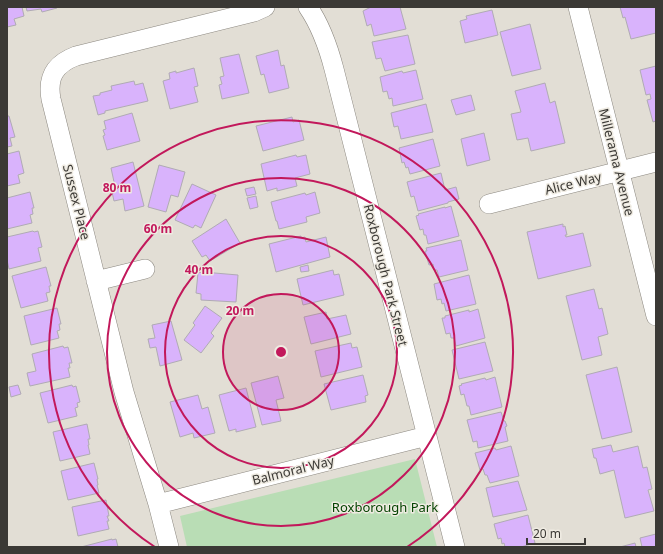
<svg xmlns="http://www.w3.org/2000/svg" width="663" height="554" viewBox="0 0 663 554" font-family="'Noto Sans',sans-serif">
<rect width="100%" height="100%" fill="#e2ded5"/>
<!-- green -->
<path fill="#b9ddb5" d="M415,459L437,547H187L180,516Z"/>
<!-- building -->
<path fill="#d9b3fc" stroke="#b0abb4" d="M7,7H22L24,16L14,19L16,25L7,27Z
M26,7H57V8L42,12L41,9L27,11Z
M371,7H400L406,29L374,36L371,24L367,26L363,11Z
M620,7H656V33L631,39L625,17L623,18Z
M492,10L498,35L465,43L460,21L467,19L466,16Z
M530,24L541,69L512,76L500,32Z
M408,35L415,64L385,71L381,58L376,59L372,42Z
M278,50L281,66L284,65L289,88L269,93L264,74L261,75L256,56Z
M239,54L249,93L222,99L219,85L222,84L220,77L224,76L220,58Z
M656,66V121L653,122L647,100L651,99L650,94L646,95L640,70Z
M194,68L198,86L194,87L198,102L170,109L163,81L170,79L169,73L176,71V73Z
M416,70L423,99L393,106L392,98L389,99L387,91L383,92L380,77L402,71L403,73Z
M134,81L135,85L143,83L148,101L105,111V113L98,115L93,96L100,95V93L112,90L111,86Z
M545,83L550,103L555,101L565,143L531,151L528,138L517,140L511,114L521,112L515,91Z
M471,95L475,110L456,115L451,100Z
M426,104L433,132L401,139L398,126L394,127L391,113Z
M132,113L140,141L107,150L103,136L105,135L103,130L106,129L104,121Z
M7,116H9L15,137L10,138L12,146L7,147Z
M292,117L293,122L299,120L304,140L263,151L256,126Z
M484,133L490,160L467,166L461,139Z
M433,139L440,166L410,174L408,167L406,168L404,162L402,163L399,148Z
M19,151L24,173L18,175L20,183L7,186V154Z
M296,155L297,157L306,155L310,174L295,178L297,186L277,191V188L267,191L261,164Z
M133,162L144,206L125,211L123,199L114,201L112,192L116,191L111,168Z
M159,165L185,172L178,197L171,195L166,212L148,207Z
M441,173L445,190L456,187L459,199L448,202V203L418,211L414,196L411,197L407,182Z
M192,184L216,195L201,228L195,225L193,228L175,220Z
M254,187L256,194L247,196L245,189Z
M30,192L34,208H32L33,214L30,215L32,223L7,229V198Z
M315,192L320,213L306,217L307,222L279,229L277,221H276L271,202L305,193L306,195Z
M256,196L258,207L250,209L247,198Z
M451,206L459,236L428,244L426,235H424L423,229L420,230L416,216L419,215L418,214L445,207V208Z
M226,219L240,243L210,261L206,255L202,257L192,241Z
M563,224V227L565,226L567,235H565L566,237L583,233L591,266L538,279L527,232Z
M33,231L34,232L38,231L42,247L38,248L41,261L9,269L7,260V237Z
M301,236V238L305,237L306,242L326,237L330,257L276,272L269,244Z
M461,240L468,270L439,277L437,270H434L433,264L429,265L425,251H427L426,248Z
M308,265L309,271L301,272L300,267Z
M46,267L51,286H49L50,292L46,293L48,301L21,308L12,276Z
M333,270L334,275L339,274L344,295L303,305L297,279Z
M203,272L238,275L236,302L201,300V294L196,293L198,273Z
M469,275L476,304L446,311L444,303L442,304L441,299L437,300L434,284Z
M594,289L599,309L602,308L608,334L598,337L602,355L582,360L566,296Z
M205,306L222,318L211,333L214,336L201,353L184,340L195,325L193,323Z
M57,308L61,324H59L60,330L57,331L59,338L31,345L24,316Z
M478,309L485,338L456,346L454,338H451L450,333L446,334L442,318H445V316L469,310V312Z
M326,312L327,319L346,315L351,334L311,344L304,317Z
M171,321L182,360L160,366L156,347L150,348L148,339L155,338L152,325Z
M485,342L493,371L459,379L452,350Z
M351,343L352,348L357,347L362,367L321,377L315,351Z
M63,346L64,348L68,347L72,363H69L70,368H68L70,377L30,386L27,373L36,371L32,354Z
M617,367L632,432L602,439L586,375Z
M363,375L368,395L365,396L366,402L331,410L324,384Z
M278,376L284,398L276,400L281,421L262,425L251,383Z
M495,377L502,407L471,415L469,406H467L464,394L461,395L459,386L462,385L461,384L485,378L486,380Z
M18,385L21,394L11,397L9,387Z
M72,385L73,387L76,386L80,402L77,403L78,407L75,408L77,416L48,423L40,393Z
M246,388L256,427L236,432V429L229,431L219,395Z
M198,395L202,409L208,407L215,433L194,438L193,433L180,437L170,402Z
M501,412L504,421H505L507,426L505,427L508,441L478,448L477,441L473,442L467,420Z
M87,424L90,439H88L89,445H88L90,454L60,461L53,432Z
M611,445L613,452L638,446L643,468L647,467L652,489L648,490L654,511L625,518L614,470L600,474L596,458H594L592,449Z
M511,446L519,476L490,483L487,475H485L483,469L480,470L475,453L495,448L496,450Z
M94,463L98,479H97L98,485H97L99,493L68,500L61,471Z
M518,481L527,510L493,517L486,488Z
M106,500L109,516H107L109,521H107L109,529L78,536L72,507Z
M528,515L535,543L521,547H505L504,543L502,544L501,538L498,539L494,524Z
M656,534V547H642L640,538Z
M112,539V540L116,539L118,547H81Z
M635,543L636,547H620Z"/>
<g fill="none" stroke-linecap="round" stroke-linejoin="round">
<!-- minor casing -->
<g stroke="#8c8880" stroke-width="20">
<path id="minor" d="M308,7C321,26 328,46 334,69L455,547
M578,7L656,316
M489,204L656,162
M96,281L145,269
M158,504L427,436
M169,547L158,504L124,392L51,99C47,77 55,64 76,56L254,12L265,7"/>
</g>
<!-- minor -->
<use href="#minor" stroke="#fff" stroke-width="19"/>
</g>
<!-- distance rings -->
<circle cx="281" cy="352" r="58" fill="#c2185b" fill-opacity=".12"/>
<g fill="none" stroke="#c2185b" stroke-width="2">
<circle cx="281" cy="352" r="58"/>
<circle cx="281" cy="352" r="116"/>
<circle cx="281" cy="352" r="174"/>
<path d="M155 547A232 232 0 1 1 407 547"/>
</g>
<g text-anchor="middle" stroke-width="3" stroke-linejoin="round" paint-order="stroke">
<!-- street labels -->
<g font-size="13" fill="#3b3935" stroke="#efebe2">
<text transform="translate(617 162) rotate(76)" y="5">Millerama Avenue</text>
<text transform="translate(573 183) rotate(-14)" y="5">Alice Way</text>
<text transform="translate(77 202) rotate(76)" y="5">Sussex Place</text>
<text transform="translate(386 275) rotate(76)" y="5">Roxborough Park Street</text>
<text transform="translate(293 470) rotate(-14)" y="5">Balmoral Way</text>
</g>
<!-- park labels -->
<g font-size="13" fill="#064402" stroke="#efebe2">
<text x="385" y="512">Roxborough Park</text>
</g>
</g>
<circle cx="281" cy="352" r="6" fill="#c2185b" stroke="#efebe2" stroke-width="2"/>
<g font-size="12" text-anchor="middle" font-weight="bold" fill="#c2185b" stroke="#efebe2" stroke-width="3" stroke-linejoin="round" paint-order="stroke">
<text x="117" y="192">80 m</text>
<text x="158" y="233">60 m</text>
<text x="199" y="274">40 m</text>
<text x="240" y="315">20 m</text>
</g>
<!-- border -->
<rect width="663" height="554" fill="none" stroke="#3b3935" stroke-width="16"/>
<!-- scale -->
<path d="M527 538v6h58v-6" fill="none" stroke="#3b3935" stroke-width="2"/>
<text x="533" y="538" font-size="12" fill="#3b3935" stroke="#efebe2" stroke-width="3" paint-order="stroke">20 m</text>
</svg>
